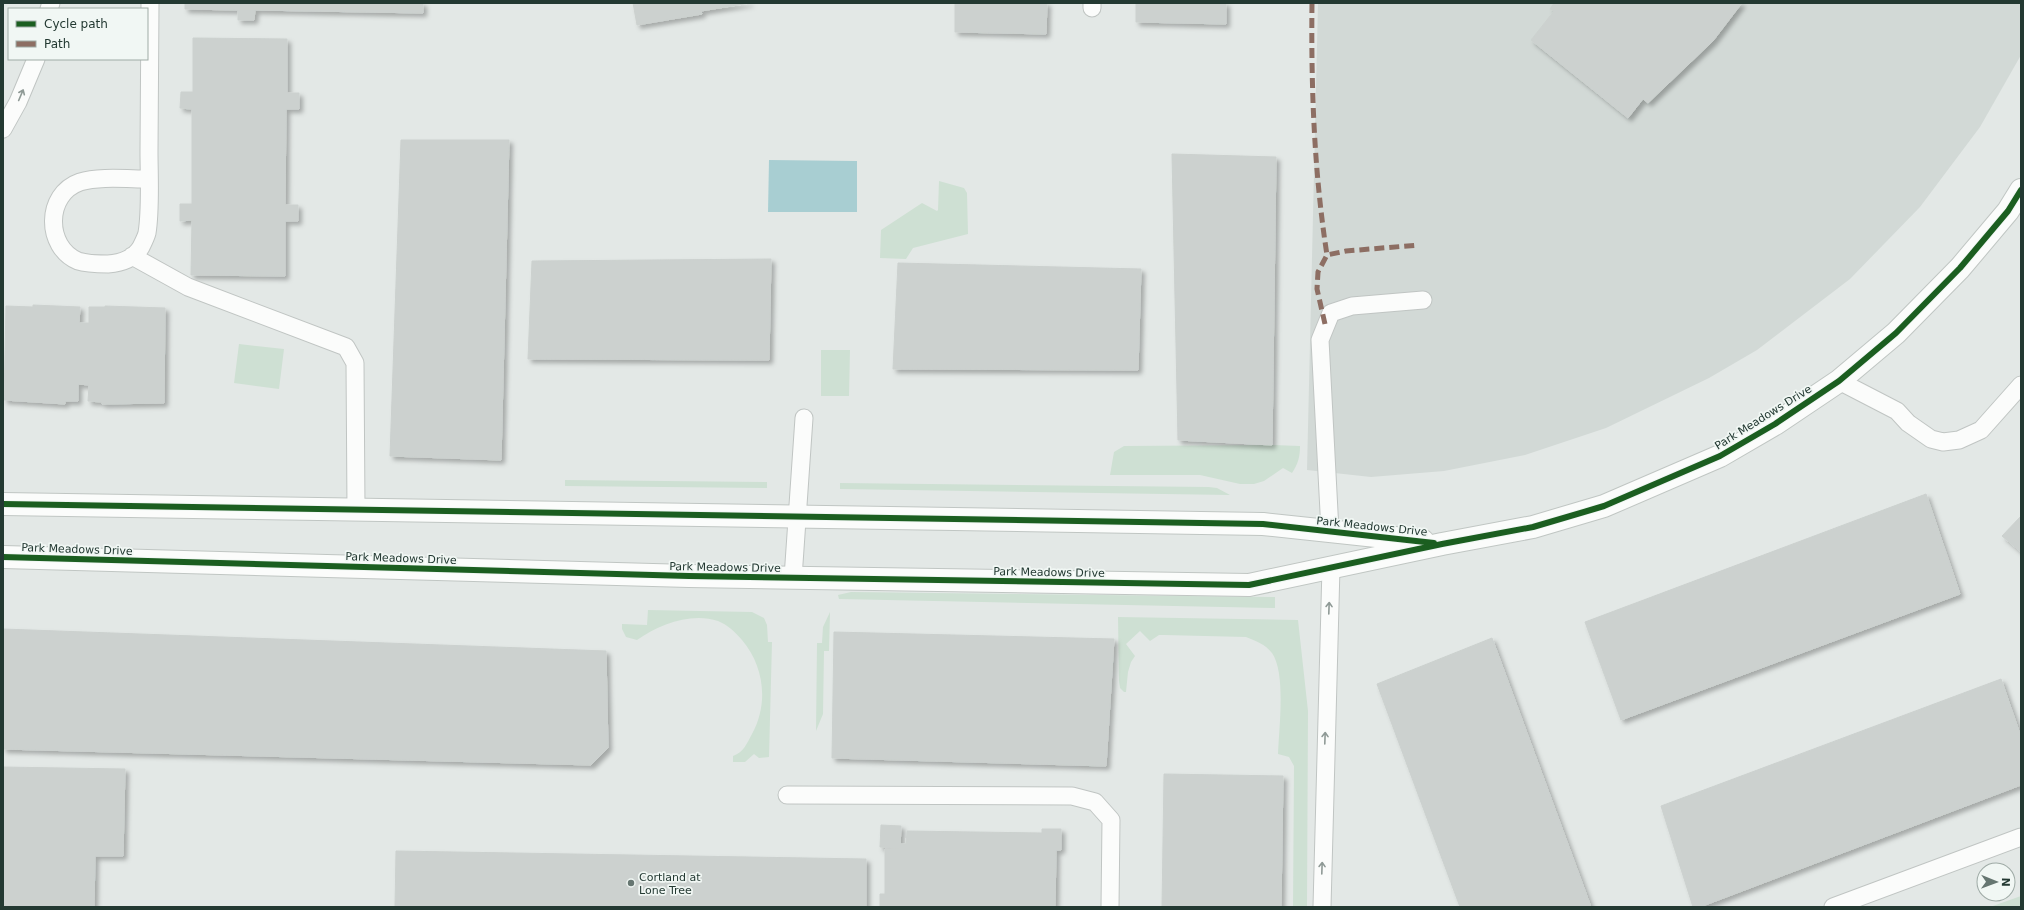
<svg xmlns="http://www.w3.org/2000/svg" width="2024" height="910" viewBox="0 0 2024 910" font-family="'DejaVu Sans',sans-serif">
<defs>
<filter id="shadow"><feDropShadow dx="3.5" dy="3.5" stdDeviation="2" flood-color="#0004"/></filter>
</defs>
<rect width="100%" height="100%" fill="#e3e8e6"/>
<!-- built -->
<path fill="#d2d9d6" d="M1318,3H2021V55L1980,127L1920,207L1850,279L1757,350L1709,378L1606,428L1525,455L1444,471L1371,477L1307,470Z"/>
<!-- green -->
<path fill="#cee0d3" d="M939,181L964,188L967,193L968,234L913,248L906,259L880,258L881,230L922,203L937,211L938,210Z
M239,344L284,349L279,389L234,383Z
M821,350H850L849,396H821Z
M1273,445L1300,446C1300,457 1298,464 1292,473L1283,468L1264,481L1254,484H1240L1200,475H1110L1114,452L1124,446Z
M565,480L767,482V488L565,486Z
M840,483L1209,487L1217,488L1230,495L840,489Z
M851,592L1275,597V608L839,599L838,595Z
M648,610L752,612L764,618L767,625L768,642H772L769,757L759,758L754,754L745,762H733V756C744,752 747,743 752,734C769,703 764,666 742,640C735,632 728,625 718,621C692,612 659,624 637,640L626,637L622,629V624L647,625Z
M830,612L829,651H824L823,714L816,731L817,643H822L823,627Z
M1118,617L1298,620L1308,711L1307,907H1293L1294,766L1289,757L1278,754C1279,728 1286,673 1272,653C1265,644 1256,641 1246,637L1164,635H1159L1150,641L1140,631L1126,644L1135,656L1131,662L1128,672L1126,692H1124L1120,688L1119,681Z
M2021,896V907H1990Z"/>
<!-- water -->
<path fill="#a8ced2" d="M769,160L857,161V212H768Z"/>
<!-- building -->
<path fill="#ccd1cf" stroke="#ccd1cf" filter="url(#shadow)" d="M185,3H423V13L255,10L254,20H238V10L185,9Z
M633,3H750L701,11L702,14L637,25Z
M955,3H1047L1046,34L955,32Z
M1136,3H1226V24L1136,22Z
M1554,3H1742L1713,41L1648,103L1643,99L1628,118L1531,40L1554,11L1550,9Z
M193,38L287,39V93H299V109H286L285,205H298V221H285V276L191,275L192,220L180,221V204H192V109L180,108L181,92H193Z
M401,140H509L501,460L390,456Z
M1172,154L1276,157L1272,445L1178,440Z
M771,259L769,360L528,359L532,261Z
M898,263L1141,269L1138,370L893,369Z
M33,305L80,307L79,323H89V307H105V306L165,308L164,403L102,404V402L88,401L89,385L78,384V401H65V404L4,400L6,306L33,307Z
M1926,494L1960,594L1621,720L1585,622Z
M2021,516V552L2002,536Z
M3,629L606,651L608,748L591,765L3,749Z
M834,632L1114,639L1106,766L832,758Z
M1492,638L1591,907H1460L1377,684Z
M2001,679L2021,737V785L1700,907H1693L1661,806Z
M3,767L125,769L123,856H95L94,907H3Z
M1164,774L1283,776L1281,907H1162Z
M881,825L901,826L900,849L880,847Z
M1042,829H1061V850H1042Z
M907,831L1042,833V850H1056L1055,907H915V894H885V849H900V844H906Z
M396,851L866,859V907H395Z
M880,894H915V907H880Z"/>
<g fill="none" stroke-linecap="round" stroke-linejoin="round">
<!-- service casing -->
<g stroke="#c0c5c3" stroke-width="19">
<path id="service" d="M1092,8V3
M49,9L51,3
M3,129L18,102L36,59
M149,179C128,179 99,176 80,182C45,194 45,247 78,261C87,264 98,264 108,264C121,263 134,259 141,247C143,243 146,237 147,233C151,209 149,176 149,151C149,102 150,52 150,3
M132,256L188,287L346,347L355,363L356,509
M1839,381L1897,411L1908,423L1931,439L1943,442L1959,440L1981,430L2021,385
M1330,531L1320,340L1331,313L1352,306L1423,300
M793,578L804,418
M787,795L1072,796L1095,802L1111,820L1110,907
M1322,907L1331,567
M1833,907L2021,837"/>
</g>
<!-- secondary casing -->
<g stroke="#c0c6c3" stroke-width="24">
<path id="secondary" d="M3,504L1263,524L1423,541
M3,557L689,576L1249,585L1442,544L1533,527L1604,506L1720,456L1775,424L1839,381L1896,333L1960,268L2008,211L2021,190"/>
</g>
<!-- service -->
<use href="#service" stroke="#fbfcfb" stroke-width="17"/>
<!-- secondary -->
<use href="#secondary" stroke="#fbfcfb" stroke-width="22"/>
<!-- quiet -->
<path stroke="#8d6e63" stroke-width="5" stroke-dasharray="10 5" stroke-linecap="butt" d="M1312,3C1311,87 1314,172 1327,255
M1325,324L1317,289L1318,272L1327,255L1346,251L1419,245"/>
<!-- cycleway casing -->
<g stroke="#f1f7f4" stroke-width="8">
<path id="cycleway" d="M3,504L1263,524L1434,543
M3,557L689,576L1249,585L1442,544L1533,527L1604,506L1720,456L1775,424L1839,381L1896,333L1960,268L2008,211L2021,190"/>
</g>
<!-- cycleway -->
<use href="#cycleway" stroke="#1b5e20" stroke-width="6"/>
</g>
<!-- one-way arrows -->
<defs><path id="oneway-shaft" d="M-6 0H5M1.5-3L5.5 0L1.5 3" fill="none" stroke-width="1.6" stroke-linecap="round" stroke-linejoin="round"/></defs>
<g stroke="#8f9a96">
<use href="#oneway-shaft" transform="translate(21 95) rotate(-67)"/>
<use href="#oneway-shaft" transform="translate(1329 608) rotate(-88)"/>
<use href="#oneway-shaft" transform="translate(1325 738) rotate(-88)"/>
<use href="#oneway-shaft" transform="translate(1322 868) rotate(-88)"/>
</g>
<!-- markers -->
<circle fill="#667671" stroke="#f1f7f4" stroke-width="1.5" cx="631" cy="883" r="4"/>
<g text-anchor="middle" stroke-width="3.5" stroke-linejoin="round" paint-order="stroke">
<!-- street labels -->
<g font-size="11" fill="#233932" stroke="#f1f7f4">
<text transform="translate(1763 417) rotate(-32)" y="4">Park Meadows Drive</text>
<text transform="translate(1372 526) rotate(6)" y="4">Park Meadows Drive</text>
<text transform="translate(77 549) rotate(2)" y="4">Park Meadows Drive</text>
<text transform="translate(401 558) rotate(2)" y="4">Park Meadows Drive</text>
<text transform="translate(725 567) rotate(1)" y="4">Park Meadows Drive</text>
<text transform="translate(1049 572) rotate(1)" y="4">Park Meadows Drive</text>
</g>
<!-- poi labels -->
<g font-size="11" fill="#233932" stroke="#f1f7f4" text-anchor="start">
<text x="639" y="881">Cortland at<tspan x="639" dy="13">Lone Tree</tspan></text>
</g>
</g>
<!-- border -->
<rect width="2024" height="910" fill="none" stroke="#233932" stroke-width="8"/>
<!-- legend -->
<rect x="8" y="8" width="140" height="52" fill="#f1f7f4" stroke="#9faba6"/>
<rect x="16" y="21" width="20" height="6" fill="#1b5e20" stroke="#9faba6"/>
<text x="44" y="28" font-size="12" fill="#233932">Cycle path</text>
<rect x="16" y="41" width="20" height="6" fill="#8d6e63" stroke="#9faba6"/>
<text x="44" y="48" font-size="12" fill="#233932">Path</text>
<!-- north arrow -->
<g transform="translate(1996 882) rotate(91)"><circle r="19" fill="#f1f7f4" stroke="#9faba6"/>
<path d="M0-3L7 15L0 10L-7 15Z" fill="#667671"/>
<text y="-6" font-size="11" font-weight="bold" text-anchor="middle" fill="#233932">N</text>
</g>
</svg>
